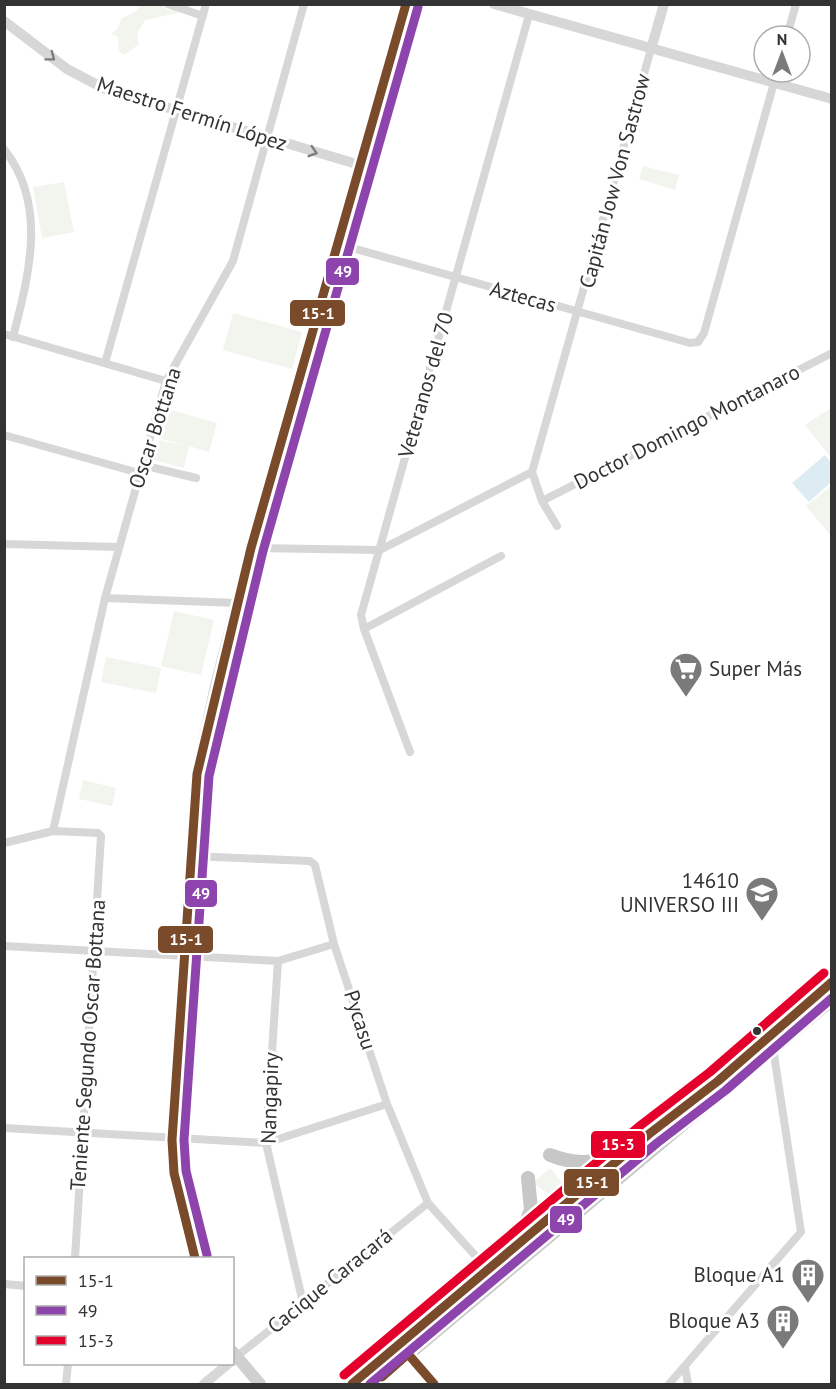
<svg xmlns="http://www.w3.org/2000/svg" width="836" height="1389" viewBox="0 0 836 1389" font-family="'PT Sans',sans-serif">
<rect width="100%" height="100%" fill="#fff"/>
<!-- green -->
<path fill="#f1f5ed" d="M141,5H161L169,10L174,8L175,5H189L190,7L187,11L145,20L137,34L139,44L126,54H123L119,51L118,37L111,34L118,28L122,18L135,12Z
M643,166L679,175L675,190L639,179Z
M64,182L74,232L42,238L33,187Z
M233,313L302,332L292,369L223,350Z
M831,408V458L805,425Z
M167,409L217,423L209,452L189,446L184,468L154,460L159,440L187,446L159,438Z
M831,486V536L806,506Z
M174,611L214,620L201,675L161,666Z
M106,657L161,668L156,693L101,682Z
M83,780L116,788L112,806L79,799Z
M550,1168L563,1184L566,1195L560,1202L533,1183Z"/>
<!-- water -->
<path fill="#ddebf3" d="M825,455L831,463V482L809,502L792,483Z"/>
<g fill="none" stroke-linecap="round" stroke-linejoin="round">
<!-- minor -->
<path stroke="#d7d7d7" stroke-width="8" d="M168,4L203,16
M787,36L796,4
M4,149C48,205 29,274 13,337
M338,244L690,343L698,342L704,333L777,72
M4,334L166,381
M105,363L206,4
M4,435L139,473
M142,465L196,478
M542,501L832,353
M557,526L542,501L532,472L651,49
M4,544L118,547
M251,548L380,550L532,472
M105,598L237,603
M364,629L501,556
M410,752L364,629L361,615L529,15
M53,831L105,598L166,381L233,261L304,4
M4,843L53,831L98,833L101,836L75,1258
M192,856L310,861L315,865L334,944L387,1104L428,1203L489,1271
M4,946L278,961L334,944
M278,961L266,1143L303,1303
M4,1128L266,1143L387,1104
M4,1284L26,1286
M408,1354L434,1384
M236,1357L428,1203
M685,1367L688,1384
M66,1384L68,1364
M669,1384L801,1232L773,1048"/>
<!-- tertiary -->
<path stroke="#d7d7d7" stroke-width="10" d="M494,4L832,99
M4,21L67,69L105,89L360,165
M651,49L664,4
M204,1384L228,1364"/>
<!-- secondary -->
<path stroke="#d0d0d0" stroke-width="12" d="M195,1258L174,1173L172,1140L197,774L215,690L251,548L406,4
M232,1351L260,1384"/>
<!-- trunk -->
<path stroke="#c7c7c7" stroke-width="14" d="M550,1155C584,1168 596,1162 628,1146
M517,1244L531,1210L528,1178
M352,1384L649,1134L718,1081L832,982
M372,1384L832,999"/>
<!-- bus-1 casing -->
<g stroke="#fff" stroke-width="14">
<path id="bus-1" d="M195,1258L174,1173L172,1140L197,774L251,548L406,4
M382,1377L408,1354L434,1384
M352,1384L649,1134L718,1081L832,982"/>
</g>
<!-- bus-2 casing -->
<g stroke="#fff" stroke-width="14">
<path id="bus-2" d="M207,1255L186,1171L184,1140L209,776L263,551L418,7
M370,1384L657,1143L726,1090L832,998"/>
</g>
<!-- bus-3 casing -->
<g stroke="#fff" stroke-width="14">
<path id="bus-3" d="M344,1375L641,1125L710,1072L824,973"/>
</g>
<!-- bus-1 -->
<use href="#bus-1" stroke="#7a4b2a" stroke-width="9"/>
<!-- bus-2 -->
<use href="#bus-2" stroke="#8e44ad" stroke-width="9"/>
<!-- bus-3 -->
<use href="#bus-3" stroke="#e4002b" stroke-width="9"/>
</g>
<!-- one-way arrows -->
<defs><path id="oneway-chevron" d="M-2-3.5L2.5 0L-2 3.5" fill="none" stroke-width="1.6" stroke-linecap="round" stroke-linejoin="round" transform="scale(1.5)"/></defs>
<g stroke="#7d7d7d">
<use href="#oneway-chevron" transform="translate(51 57) rotate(37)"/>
<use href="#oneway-chevron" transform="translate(313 152) rotate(17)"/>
</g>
<!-- icons -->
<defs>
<g id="supermarket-pin" transform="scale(1.725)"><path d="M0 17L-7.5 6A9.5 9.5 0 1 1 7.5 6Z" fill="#7a7a7a" stroke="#fff"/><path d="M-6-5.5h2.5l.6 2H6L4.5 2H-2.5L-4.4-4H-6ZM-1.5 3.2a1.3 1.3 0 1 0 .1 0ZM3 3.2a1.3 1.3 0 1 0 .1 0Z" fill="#fff"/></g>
<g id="school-pin" transform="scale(1.725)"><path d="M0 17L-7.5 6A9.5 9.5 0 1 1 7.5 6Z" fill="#7a7a7a" stroke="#fff"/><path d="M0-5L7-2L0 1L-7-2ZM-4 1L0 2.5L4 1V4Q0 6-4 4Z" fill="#fff"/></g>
<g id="building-pin" transform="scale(1.725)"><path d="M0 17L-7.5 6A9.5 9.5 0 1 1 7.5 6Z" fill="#7a7a7a" stroke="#fff"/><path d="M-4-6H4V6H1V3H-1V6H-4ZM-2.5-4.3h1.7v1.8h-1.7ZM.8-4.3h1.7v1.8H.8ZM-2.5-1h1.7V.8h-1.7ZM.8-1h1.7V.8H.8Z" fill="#fff"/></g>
</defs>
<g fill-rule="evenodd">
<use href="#supermarket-pin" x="686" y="669"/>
<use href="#school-pin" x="762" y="893"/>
<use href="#building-pin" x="808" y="1275"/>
<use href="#building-pin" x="783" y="1321"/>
</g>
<!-- markers -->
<circle fill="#333" stroke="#fff" stroke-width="2" cx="757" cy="1031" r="5"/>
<g text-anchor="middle" stroke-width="6" stroke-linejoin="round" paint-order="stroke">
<!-- street labels -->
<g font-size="21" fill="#333" stroke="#fff">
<text transform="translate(192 114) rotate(18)" y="7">Maestro Fermín López</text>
<text transform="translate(615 181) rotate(-75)" y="7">Capitán Jow Von Sastrow</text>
<text transform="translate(523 297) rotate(15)" y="7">Aztecas</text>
<text transform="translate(426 385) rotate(-74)" y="7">Veteranos del 70</text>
<text transform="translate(687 427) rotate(-27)" y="7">Doctor Domingo Montanaro</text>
<text transform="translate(155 428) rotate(-72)" y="7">Oscar Bottana</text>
<text transform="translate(360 1020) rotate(72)" y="7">Pycasu</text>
<text transform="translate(88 1045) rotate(-86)" y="7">Teniente Segundo Oscar Bottana</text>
<text transform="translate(270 1098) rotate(-88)" y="7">Nangapiry</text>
<text transform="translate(330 1281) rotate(-39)" y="7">Cacique Caracará</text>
</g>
<!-- poi labels -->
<g font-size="21" fill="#333" stroke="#fff" text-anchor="end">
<text x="709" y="676" text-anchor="start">Super Más</text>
<text x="739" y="888">14610<tspan x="739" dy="24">UNIVERSO III</tspan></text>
<text x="785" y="1282">Bloque A1</text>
<text x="760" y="1328">Bloque A3</text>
</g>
</g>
<g stroke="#fff" stroke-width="2">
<rect x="325" y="257" width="35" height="29" rx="6" fill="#8e44ad"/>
<rect x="289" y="299" width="57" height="28" rx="6" fill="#7a4b2a"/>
<rect x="184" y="879" width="34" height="29" rx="6" fill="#8e44ad"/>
<rect x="157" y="925" width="57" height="29" rx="6" fill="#7a4b2a"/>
<rect x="590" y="1130" width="56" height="29" rx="6" fill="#e4002b"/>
<rect x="563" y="1168" width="57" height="29" rx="6" fill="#7a4b2a"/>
<rect x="549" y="1205" width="34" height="29" rx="6" fill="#8e44ad"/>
</g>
<g font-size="16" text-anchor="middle" font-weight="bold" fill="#fff">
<text x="343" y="277">49</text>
<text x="318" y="319">15-1</text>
<text x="201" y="899">49</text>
<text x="186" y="945">15-1</text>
<text x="618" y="1150">15-3</text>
<text x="592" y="1188">15-1</text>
<text x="566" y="1225">49</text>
</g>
<!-- border -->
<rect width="836" height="1389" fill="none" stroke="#333333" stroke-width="12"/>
<!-- legend -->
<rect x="24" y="1257" width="210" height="108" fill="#ffffff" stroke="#adadad" stroke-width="1.5"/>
<rect x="36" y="1276" width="30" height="9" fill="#7a4b2a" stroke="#adadad" stroke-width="1.5"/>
<text x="78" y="1287" font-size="18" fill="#333333">15-1</text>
<rect x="36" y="1306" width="30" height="9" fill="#8e44ad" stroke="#adadad" stroke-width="1.5"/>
<text x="78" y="1317" font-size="18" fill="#333333">49</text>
<rect x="36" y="1336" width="30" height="9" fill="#e4002b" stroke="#adadad" stroke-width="1.5"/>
<text x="78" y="1347" font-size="18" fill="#333333">15-3</text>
<!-- north arrow -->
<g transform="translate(782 54)"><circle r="28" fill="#ffffff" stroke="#adadad" stroke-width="1.5"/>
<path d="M0-4.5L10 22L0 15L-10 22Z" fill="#7a7a7a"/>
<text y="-9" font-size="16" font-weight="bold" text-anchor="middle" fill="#333333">N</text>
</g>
</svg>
